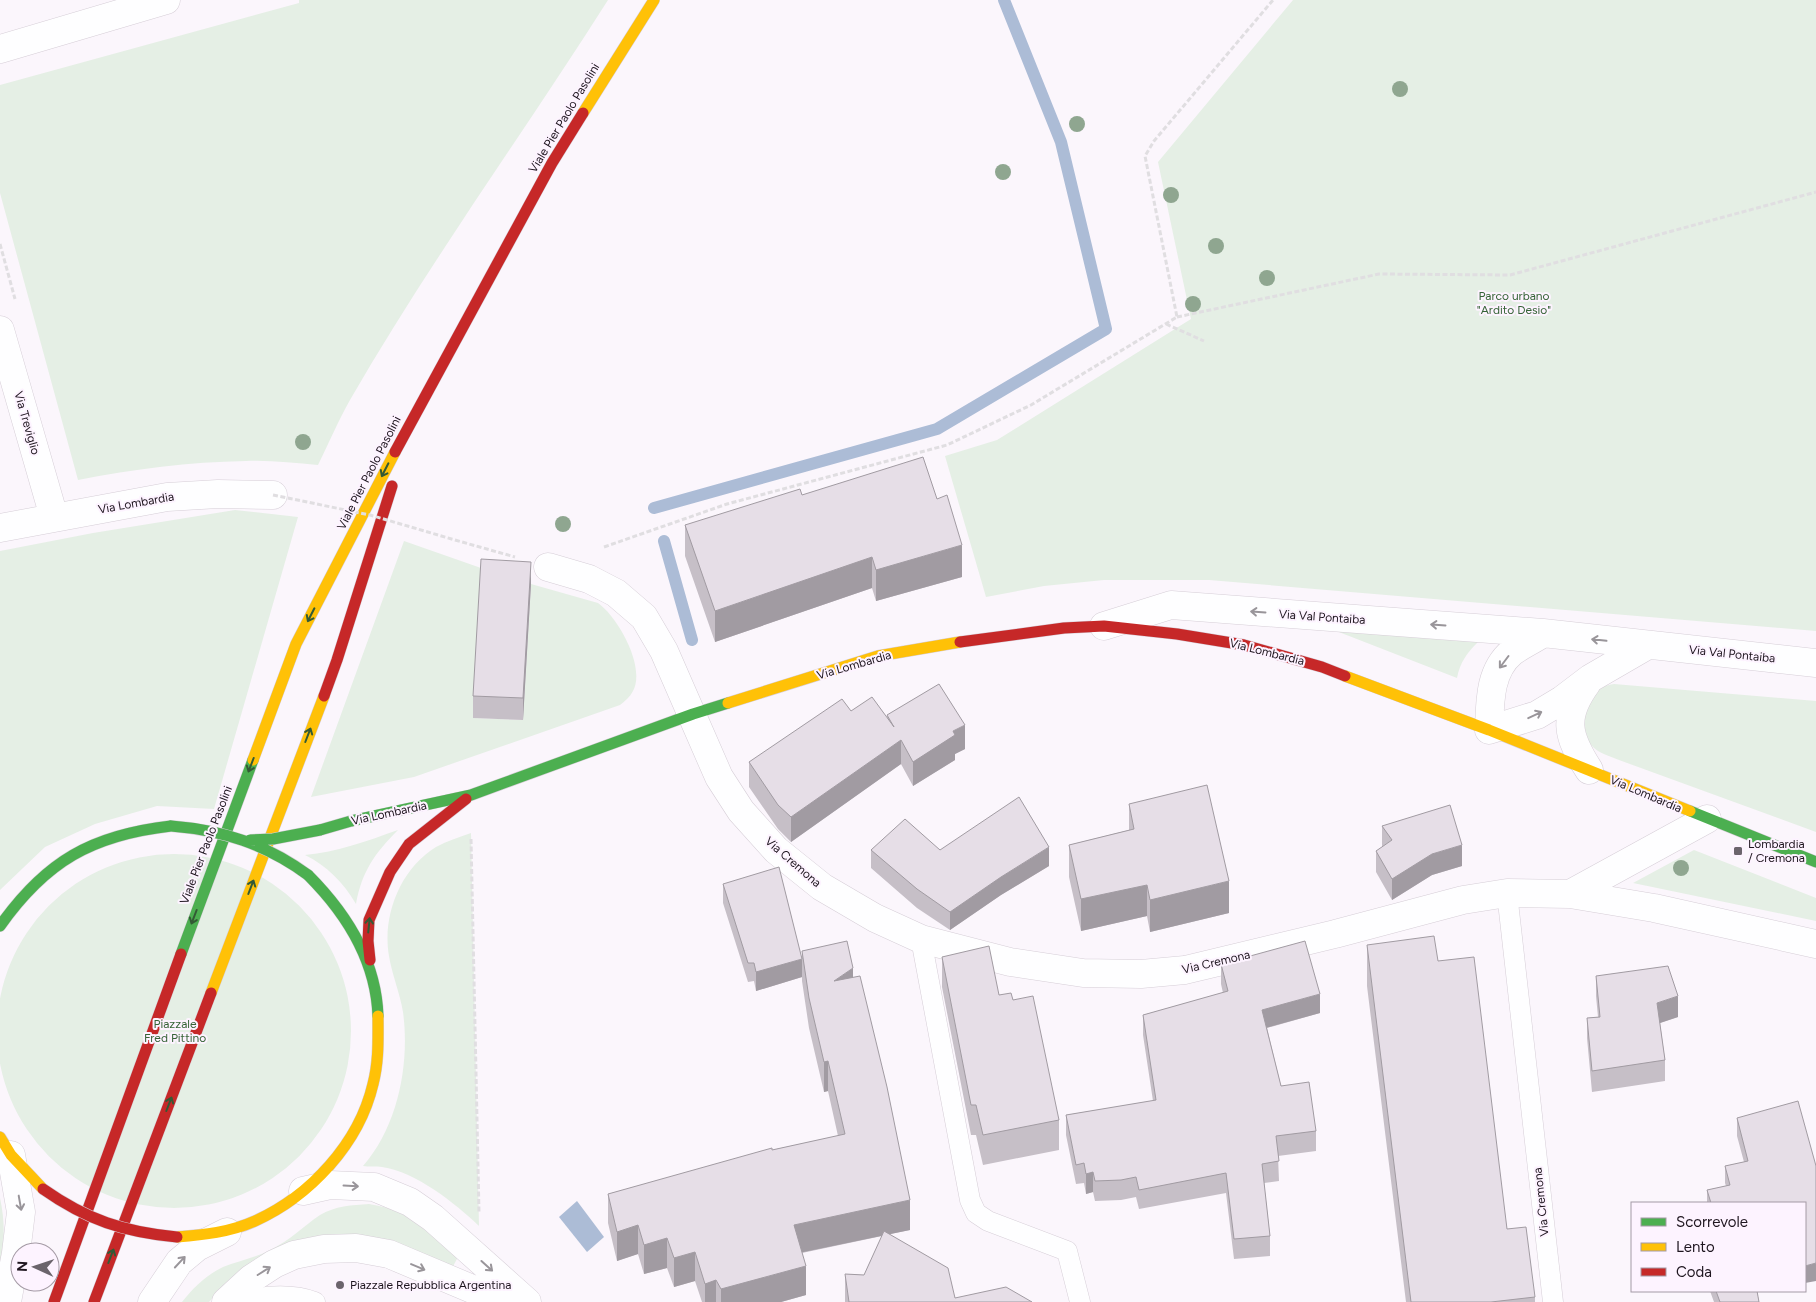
<svg xmlns="http://www.w3.org/2000/svg" width="1816" height="1302" viewBox="0 0 1816 1302" font-family="Figtree,sans-serif">
<rect width="100%" height="100%" fill="#fbf6fc"/>
<!-- green -->
<path fill="#e5efe5" d="M299,0H608C523,134 429,263 350,400C338,421 329,443 318,465C294,463 270,460 246,461C189,462 134,469 78,480L0,193V85L299,3Z
M1293,0H1816V631L1209,580H1104L1044,586L986,597L945,456L997,440L1191,319L1158,162Z
M235,510L298,517L214,809L157,806L95,824L45,847L0,890V551L93,533Z
M404,541L481,568L473,718L523,720L531,584L598,603C618,617 646,667 633,691C630,697 625,701 620,705L414,777L311,797Z
M1326,627L1478,642C1467,653 1460,662 1457,678Z
M1614,684L1816,701V832L1619,760C1609,756 1598,753 1591,745C1576,731 1584,695 1602,687C1606,685 1610,685 1614,684Z
M398,830C375,853 362,871 356,904C343,882 327,866 305,855C337,852 367,841 398,830Z
M471,833L479,1226C455,1203 416,1172 382,1167C376,1166 369,1167 363,1166C398,1126 410,1064 403,1012C400,993 392,975 389,956C382,916 400,869 436,847C447,841 460,837 471,833Z
M1694,850L1816,898V921L1633,883Z
M-3 1031a177 177 0 1 1 354 0a177 177 0 1 1-354 0Z
M0,1198C5,1220 5,1245 0,1267Z
M369,1204C412,1211 427,1228 458,1257L451,1270L407,1249L259,1260L231,1278L209,1302H182C193,1288 206,1275 223,1267C238,1261 255,1258 270,1250C291,1240 302,1227 320,1215C335,1206 352,1205 369,1204Z"/>
<!-- water -->
<path fill="#acbcd6" d="M577,1201L604,1237L587,1252L559,1217Z"/>
<g fill="none" stroke-linecap="round" stroke-linejoin="round">
<!-- stream -->
<path stroke="#acbcd6" stroke-width="12" d="M654,508L937,429L1106,329L1061,142L1004,0
M664,541L692,640"/>
<!-- lane casing -->
<g stroke="#d6ced7" stroke-width="21">
<path id="lane" d="M1507,893L1553,1302
M921,939L970,1200L976,1213L988,1221L1067,1251L1080,1302
M238,1302C262,1296 291,1293 315,1302"/>
</g>
<!-- street casing -->
<g stroke="#d6ced7" stroke-width="29">
<path id="street" d="M0,49L166,0
M0,330L54,517
M0,528L167,497L218,494L273,495
M548,567L589,579L616,593L644,617L664,651L719,777L741,811L776,850L822,887L875,918L921,939L1010,962L1083,973L1141,974L1185,970L1335,934L1463,900L1507,893L1570,894L1654,908L1816,944
M1104,626L1171,605L1543,633L1816,663
M1543,633C1533,640 1521,645 1512,652C1489,671 1490,703 1489,730L1537,715L1562,700L1591,678L1648,645
M1587,683C1562,717 1567,736 1589,770
M1570,894L1707,819
M303,1191L330,1185L374,1187L410,1202L433,1218L527,1302
M7,1302L16,1253L21,1212L11,1155
M152,1302L179,1262L197,1247L227,1232
M226,1302L251,1279L274,1264L294,1255L324,1249L356,1248L389,1254L503,1302"/>
</g>
<!-- fast casing -->
<g stroke="#d6ced7" stroke-width="12">
<path id="fast" d="M1690,811L1816,862
M320,830L351,821L471,795L693,714L728,703
M308,875C346,913 376,960 378,1016
M0,926C46,861 92,835 171,826
M181,954L253,760"/>
</g>
<!-- slow casing -->
<g stroke="#d6ced7" stroke-width="12">
<path id="slow" d="M583,113L654,0
M1345,676L1489,730L1690,811
M728,703L878,656L960,642
M253,760L296,644L395,452
M211,993L324,696
M0,1137L11,1155L43,1189
M177,1237C203,1235 231,1232 255,1221C310,1196 359,1144 373,1084C379,1061 378,1039 378,1016"/>
</g>
<!-- jam casing -->
<g stroke="#d6ced7" stroke-width="12">
<path id="jam" d="M395,452L552,163L583,113
M960,642L1064,628L1104,626L1177,634L1244,645L1322,667L1345,676
M324,696L337,660L392,486
M370,960L368,941L369,920L390,872L409,844L466,799
M54,1302L181,954
M94,1302L211,993"/>
</g>
<!-- path -->
<path stroke="#e0dee1" stroke-width="3" stroke-dasharray="5 2.5" stroke-linecap="butt" d="M0,244L15,299
M1177,317L1379,274L1510,275L1816,192
M1166,324L1204,341
M455,540L515,557
M604,547L727,504L947,445L1031,405L1177,317L1145,156L1154,141L1273,0
M471,839L479,1213"/>
<!-- lane -->
<use href="#lane" stroke="#fefeff" stroke-width="20"/>
<!-- street -->
<use href="#street" stroke="#fefeff" stroke-width="28"/>
<!-- fast -->
<use href="#fast" stroke="#4caf50" stroke-width="11"/>
<!-- slow -->
<use href="#slow" stroke="#ffc107" stroke-width="11"/>
<!-- jam -->
<use href="#jam" stroke="#c62828" stroke-width="11"/>
<!-- fast-bridge casing -->
<g stroke="#d6ced7" stroke-width="12" stroke-linecap="butt">
<path id="fast-bridge" d="M171,826C222,830 266,844 308,875
M250,840L273,839L320,830"/>
</g>
<!-- jam-bridge casing -->
<g stroke="#d6ced7" stroke-width="12" stroke-linecap="butt">
<path id="jam-bridge" d="M43,1189C87,1220 124,1232 177,1237"/>
</g>
<!-- path-bridge -->
<path stroke="#e0dee1" stroke-width="3" stroke-dasharray="5 2.5" stroke-linecap="butt" d="M273,495L370,515L455,540"/>
<!-- fast-bridge -->
<use href="#fast-bridge" stroke="#4caf50" stroke-width="11"/>
<!-- jam-bridge -->
<use href="#jam-bridge" stroke="#c62828" stroke-width="11"/>
</g>
<!-- trees -->
<g fill="#8fa690">
<circle cx="1400" cy="89" r="8"/>
<circle cx="1077" cy="124" r="8"/>
<circle cx="1003" cy="172" r="8"/>
<circle cx="1171" cy="195" r="8"/>
<circle cx="1216" cy="246" r="8"/>
<circle cx="1267" cy="278" r="8"/>
<circle cx="1193" cy="304" r="8"/>
<circle cx="303" cy="442" r="8"/>
<circle cx="563" cy="524" r="8"/>
<circle cx="1681" cy="868" r="8"/>
</g>
<!-- wall -->
<path fill="#c6bfc7" d="M802,495L962,577L876,601L872,588L715,642L685,556V525Z
M531,584L523,720L473,718V696Z
M851,711L887,718V715L965,749L955,754V760L913,786L901,764L791,842L778,829L749,787V762Z
M1129,804L1229,913L1150,932L1147,916L1081,931L1069,877V845L1129,830Z
M1382,826L1462,866L1432,875L1392,900L1376,872V851L1382,847Z
M871,850H940L1049,866L1001,895L950,930L917,908L871,868Z
M723,884L802,977L756,991L754,981L748,982L723,903Z
M1367,945L1438,961L1507,1229L1535,1297V1302H1406L1367,986Z
M802,951L910,1230L890,1234L955,1298L1032,1302H845V1274L864,1275L882,1236L802,1253L806,1295L781,1302H702L695,1281L674,1287L667,1268L644,1274L638,1254L617,1261L608,1223V1194L772,1150L838,1136L828,1091L824,1092L809,1028L802,981Z
M942,957L999,995L1013,1000L1059,1120V1150L983,1165L976,1135H971L942,987Z
M1221,964L1320,1013L1267,1028L1281,1086L1316,1131V1151L1278,1156L1279,1181L1264,1183L1270,1236V1256L1234,1259L1226,1193L1139,1209L1136,1197L1121,1200L1095,1201L1093,1192L1086,1194L1084,1183L1076,1184L1066,1135V1115L1153,1101L1143,1035V1015L1223,993L1221,984Z
M1596,976L1678,1017L1660,1023L1665,1060V1081L1592,1092L1587,1038V1018L1598,1017L1596,996Z
M1737,1118L1805,1203H1707V1190L1726,1186L1725,1183V1166L1744,1162L1737,1136Z
M1710,1291H1757L1759,1302H1714Z"/>
<!-- shaded-wall -->
<path fill="#a19ba2" d="M962,545V577L876,601V570Z
M872,557V588L715,642V611Z
M531,562V584L523,720V698Z
M965,725V749L955,754V760L913,786V762L953,731Z
M901,740V764L791,842V817Z
M1462,845V866L1432,875L1392,900V879L1432,854Z
M1049,847V866L1001,895L950,930V912L1001,877Z
M1229,881V913L1150,932V900Z
M1147,885V916L1081,931V899Z
M802,959V977L756,991V972Z
M853,968V997L834,981Z
M1320,994V1013L1262,1029V1010Z
M1678,996V1017L1657,1024V1003Z
M828,1061V1091L824,1092V1062Z
M1093,1172V1192L1086,1194V1174Z
M910,1200V1230L794,1254V1225Z
M638,1225V1254L617,1261V1232Z
M667,1238V1268L644,1274V1245Z
M695,1252V1281L674,1287V1258Z
M1816,1263V1281L1805,1283V1266Z
M806,1266V1295L781,1302H721V1289Z
M716,1280V1302H705V1284Z"/>
<!-- building -->
<path fill="#e6dee7" stroke="#a19ba2" d="M923,457L937,499L947,495L962,545L876,570L872,557L715,611L685,525L800,489L802,495Z
M481,559L531,562L523,698L473,696Z
M939,684L965,725L953,731L955,735L913,762L901,740L791,817L778,805L749,762L842,699L851,711L872,697L894,727L887,715Z
M1207,785L1229,881L1150,900L1147,885L1081,899L1069,845L1134,829L1129,804Z
M1019,797L1049,847L1001,877L950,912L917,889L871,850L905,819L940,850Z
M1450,805L1462,845L1432,854L1392,879L1376,851L1392,840L1382,826Z
M779,867L802,959L756,972L754,963H748L723,884Z
M1434,936L1438,961L1474,957L1507,1229L1526,1227L1535,1297L1491,1302H1411L1367,945Z
M847,941L853,968L834,981L860,976L887,1087L910,1200L794,1225L806,1266L721,1289L716,1280L705,1284L695,1252L674,1258L667,1238L644,1245L638,1225L617,1232L608,1194L772,1148V1150L845,1134L828,1061L824,1062L809,998L802,951Z
M1305,941L1320,994L1262,1010L1281,1086L1309,1082L1316,1131L1276,1136L1279,1161L1262,1164L1270,1236L1234,1239L1226,1173L1139,1190L1136,1177L1121,1180L1095,1181L1093,1172L1086,1174L1084,1163L1076,1165L1066,1115L1156,1100L1143,1015L1228,991L1221,964Z
M989,946L999,995L1011,993L1013,1000L1033,996L1059,1120L983,1135L976,1105H971L942,957Z
M1668,966L1678,996L1657,1003L1665,1060L1592,1071L1587,1018L1600,1017L1596,976Z
M1798,1101L1816,1166V1263L1805,1266V1203H1711L1707,1190L1730,1185L1725,1166L1748,1161L1737,1118Z
M884,1231L948,1268L955,1298L1006,1287L1032,1302H849L845,1274L864,1275Z
M1716,1291H1757L1759,1302H1720Z"/>
<!-- one-way arrows -->
<defs><path id="oneway-shaft" d="M-6 0H5M1.5-3L5.5 0L1.5 3" fill="none" stroke-width="1.6" stroke-linecap="round" stroke-linejoin="round" transform="scale(1.25)"/></defs>
<g stroke="#335a35">
<use href="#oneway-shaft" transform="translate(385 470) rotate(117)"/>
<use href="#oneway-shaft" transform="translate(311 615) rotate(117)"/>
<use href="#oneway-shaft" transform="translate(308 735) rotate(-69)"/>
<use href="#oneway-shaft" transform="translate(251 765) rotate(111)"/>
<use href="#oneway-shaft" transform="translate(251 887) rotate(-69)"/>
<use href="#oneway-shaft" transform="translate(194 917) rotate(111)"/>
<use href="#oneway-shaft" transform="translate(369 925) rotate(-84)"/>
<use href="#oneway-shaft" transform="translate(169 1104) rotate(-69)"/>
<use href="#oneway-shaft" transform="translate(111 1256) rotate(-69)"/>
</g>
<g stroke="#99959a">
<use href="#oneway-shaft" transform="translate(1258 612) rotate(-176)"/>
<use href="#oneway-shaft" transform="translate(1438 625) rotate(-176)"/>
<use href="#oneway-shaft" transform="translate(1599 640) rotate(-174)"/>
<use href="#oneway-shaft" transform="translate(1504 662) rotate(127)"/>
<use href="#oneway-shaft" transform="translate(1535 715) rotate(-25)"/>
<use href="#oneway-shaft" transform="translate(351 1186) rotate(3)"/>
<use href="#oneway-shaft" transform="translate(20 1203) rotate(80)"/>
<use href="#oneway-shaft" transform="translate(180 1262) rotate(-47)"/>
<use href="#oneway-shaft" transform="translate(487 1266) rotate(42)"/>
<use href="#oneway-shaft" transform="translate(418 1267) rotate(23)"/>
<use href="#oneway-shaft" transform="translate(264 1271) rotate(-32)"/>
</g>
<!-- markers -->
<g fill="#6b646c" stroke="#fdf3ff" stroke-width="2">
<rect x="1733" y="846" width="10" height="10" rx="2.5"/>
<circle cx="340" cy="1285" r="5"/>
</g>
<g text-anchor="middle" stroke-width="4" stroke-linejoin="round" paint-order="stroke">
<!-- street labels -->
<g font-size="12" fill="#1e151f" stroke="#fdf3ff">
<text transform="translate(564 118) rotate(-59)" y="4">Viale Pier Paolo Pasolini</text>
<text transform="translate(27 423) rotate(74)" y="4">Via Treviglio</text>
<text transform="translate(369 473) rotate(-63)" y="4">Viale Pier Paolo Pasolini</text>
<text transform="translate(136 503) rotate(-10)" y="4">Via Lombardia</text>
<text transform="translate(1322 617) rotate(4)" y="4">Via Val Pontaiba</text>
<text transform="translate(1267 652) rotate(14)" y="4">Via Lombardia</text>
<text transform="translate(1732 654) rotate(6)" y="4">Via Val Pontaiba</text>
<text transform="translate(854 665) rotate(-16)" y="4">Via Lombardia</text>
<text transform="translate(1646 794) rotate(23)" y="4">Via Lombardia</text>
<text transform="translate(389 813) rotate(-12)" y="4">Via Lombardia</text>
<text transform="translate(206 845) rotate(-69)" y="4">Viale Pier Paolo Pasolini</text>
<text transform="translate(793 862) rotate(41)" y="4">Via Cremona</text>
<text transform="translate(1216 962) rotate(-13)" y="4">Via Cremona</text>
<text transform="translate(1541 1202) rotate(-96)" y="4">Via Cremona</text>
</g>
<!-- park labels -->
<g font-size="12" fill="#366437" stroke="#fdf3ff">
<text x="1514" y="300">Parco urbano<tspan x="1514" dy="14">"Ardito Desio"</tspan></text>
<text x="175" y="1028">Piazzale<tspan x="175" dy="14">Fred Pittino</tspan></text>
</g>
<!-- poi labels -->
<g font-size="12" fill="#1e151f" stroke="#fdf3ff" text-anchor="start">
<text x="1748" y="848">Lombardia<tspan x="1748" dy="14">/ Cremona</tspan></text>
<text x="350" y="1289">Piazzale Repubblica Argentina</text>
</g>
</g>
<!-- legend -->
<rect x="1631" y="1202" width="175" height="90" fill="#fdf3ff" stroke="#a49aa5"/>
<rect x="1641" y="1218" width="25" height="8" fill="#4caf50" stroke="#a49aa5"/>
<text x="1676" y="1227" font-size="15" fill="#1e151f">Scorrevole</text>
<rect x="1641" y="1243" width="25" height="8" fill="#ffc107" stroke="#a49aa5"/>
<text x="1676" y="1252" font-size="15" fill="#1e151f">Lento</text>
<rect x="1641" y="1268" width="25" height="8" fill="#c62828" stroke="#a49aa5"/>
<text x="1676" y="1277" font-size="15" fill="#1e151f">Coda</text>
<!-- north arrow -->
<g transform="translate(35 1267) rotate(273)"><circle r="24" fill="#fdf3ff" stroke="#a49aa5"/>
<path d="M0-4L9 19L0 12L-9 19Z" fill="#6b646c"/>
<text y="-8" font-size="14" font-weight="bold" text-anchor="middle" fill="#1e151f">N</text>
</g>
</svg>
